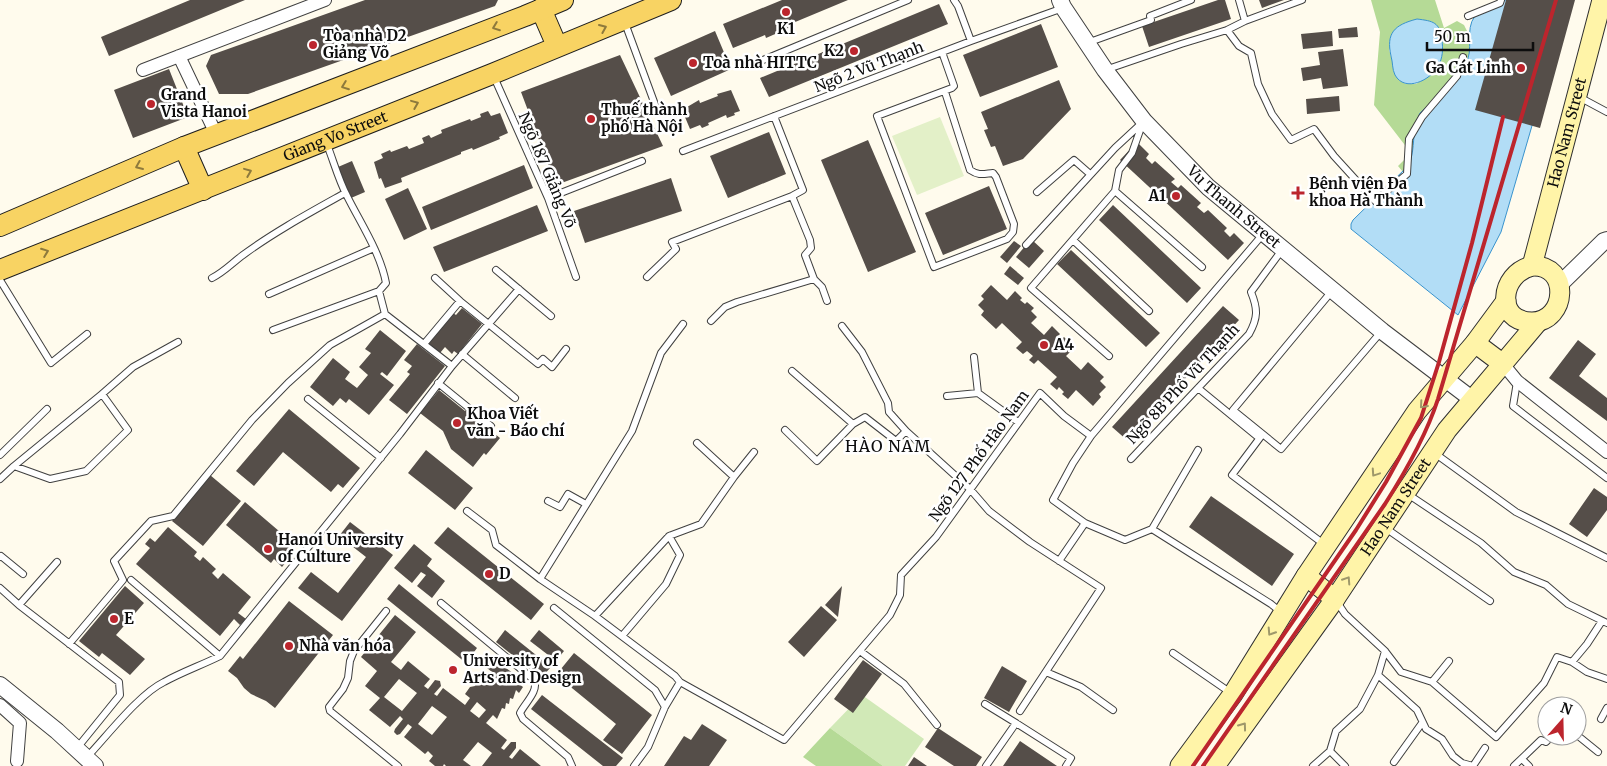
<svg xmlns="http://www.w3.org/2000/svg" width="1607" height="766" viewBox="0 0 1607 766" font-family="Merriweather,serif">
<rect width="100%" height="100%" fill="#fffbed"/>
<!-- green -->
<path fill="#d1e9b7" d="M862,695L924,739L905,766H883L830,728Z"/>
<!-- forest -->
<path fill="#b5da96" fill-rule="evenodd" d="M1371,0H1435L1444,28L1457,21L1464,25L1469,35L1471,49L1466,64L1414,131L1412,158L1409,165L1403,172L1398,166L1411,153L1374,105L1380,32ZM1389,49L1426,78L1416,84H1405L1391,57Z
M830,728L883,766H816L803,757Z"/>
<!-- pitch -->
<path fill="#e3f0c8" d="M940,117L964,176L917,195L892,136Z"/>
<!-- water -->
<path fill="#b2ddf6" stroke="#3993cd" d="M1501,0H1523L1536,112L1501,232L1458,315L1351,229V224L1353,220L1409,165C1416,148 1411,130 1420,113C1434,99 1455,82 1465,65C1475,50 1464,30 1475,16C1480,9 1493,4 1501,0Z
M1417,19C1433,21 1440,22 1442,40C1443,49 1443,58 1438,66C1431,80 1405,93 1395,75C1392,69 1393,63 1391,56C1386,33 1394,25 1417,19Z"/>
<!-- building -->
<path fill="#554e49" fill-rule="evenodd" d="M190,0H245L109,56L101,37Z
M365,0H498L495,6L248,94H219L206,66L211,55Z
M782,0H848L788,25L789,28L766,38L765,35L733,48L723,24Z
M1218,0H1225L1231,19L1149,47L1142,26Z
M1259,0H1284L1262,8Z
M1506,0H1575L1540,128L1475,110Z
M939,4L948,24L769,97L760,78Z
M1041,24L1058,67L980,97L963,55Z
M1357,27L1358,37L1339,38L1338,29Z
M715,31L731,69L671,96L654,58Z
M1332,31L1333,46L1303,49L1301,34Z
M1343,49L1348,86L1323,89L1321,78L1303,81L1301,68L1320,65L1318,52Z
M620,55L663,146L556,185L521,92Z
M169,69L188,117L133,138L114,90Z
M1059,80L1071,109L1023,159L1003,166L995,146L991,147L984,130L988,129L981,112Z
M731,90L740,111L734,113L735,115L727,118L726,115L708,123L709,125L702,128L700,125L690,129L682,110L699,100L700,103L718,96L717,94Z
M1339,96L1340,111L1307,114L1306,99Z
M488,111L491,116L500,113L508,133L499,137L500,139L473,150L472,148L461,152V154L401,178L402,182L385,188L381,178L379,179L374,162L383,158L381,154L390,150L391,152L407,146L409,149L424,143L422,138L429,135L431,138L442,133L441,130L470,119L471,121L481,117L480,114Z
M769,132L786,174L728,198L710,156Z
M868,140L916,252L868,272L821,160Z
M1137,142L1149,154L1146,158L1152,164L1155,161L1175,179L1171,182L1178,188L1181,185L1201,203L1197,207L1204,213L1208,210L1227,228L1224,231L1230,237L1234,233L1244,243L1228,260L1120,160Z
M352,161L365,192L351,198L338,167Z
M524,165L533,188L431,230L422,207Z
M671,178L682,211L585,243L574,211Z
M989,186L1007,229L943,255L925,213Z
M408,188L427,229L404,240L385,199Z
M537,205L548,231L444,272L433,247Z
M1113,205L1201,288L1187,303L1099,220Z
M1031,239L1044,251L1029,268L1016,257Z
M1014,241L1021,246L1007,263L1000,257Z
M1071,250L1160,333L1146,347L1057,264Z
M1010,266L1024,278L1018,285L1004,274Z
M991,285L1007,300L1015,291L1022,298L1020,300L1025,304L1027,302L1034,308L1031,311L1037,317L1031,323L1044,335L1052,326L1060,334L1058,336L1062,339L1064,337L1070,343L1066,347L1071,351L1066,356L1081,370L1088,362L1104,377L1100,381L1106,387L1099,394L1101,397L1093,406L1076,390L1068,399L1062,394L1064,392L1059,387L1057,390L1050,384L1057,377L1038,360L1034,364L1029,360L1033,356L1027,351L1023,354L1016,348L1022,342L1002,323L996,329L981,315L984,311L978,305L984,299L981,296Z
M1223,306L1239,320L1128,441L1112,427Z
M462,308L482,324L458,354L454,351L452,354L445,347L440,353L428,343L453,313L456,315Z
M380,330L406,351L387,376L382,372L380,374L394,385L369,415L349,399L346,403L340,398L333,406L310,387L333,358L350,372L345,379L357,388L368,375L359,367L371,353L365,349Z
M1578,340L1596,354L1579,376L1607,398V421L1549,378Z
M417,344L445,366L407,414L389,400L410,374L407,372L412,366L404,360Z
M439,390L465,411L468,408L473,412L471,415L500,438L486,455L484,453L473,467L451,449L443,431L420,413Z
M289,409L360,468L343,488L338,484L331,492L283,452L254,486L236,471Z
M426,450L473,488L455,510L408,473Z
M210,475L241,501L203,546L172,521Z
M1594,488L1607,497V510L1587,537L1569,524Z
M1211,496L1294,554L1272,586L1189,527Z
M245,502L293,543L288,548L293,553L282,567L274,559L271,563L226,525Z
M350,522L393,555L342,621L298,588L311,572L338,593L366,557L339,536Z
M168,527L197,552L194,556L200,561L203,557L216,569L212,573L218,579L223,573L251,597L238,613L246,619L240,625L234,619L220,636L136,564L150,548L145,544L150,538L155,542Z
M448,527L544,604L531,620L434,543Z
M414,544L432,559L427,566L445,581L432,598L417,586L426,575L421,572L412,583L394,568Z
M399,584L477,648L466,663L387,599Z
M125,586L144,603L116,635L145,659L130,675L102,653L99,657L79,641Z
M842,586L838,617L825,605Z
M289,601L333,635L275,708L266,701L251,694L244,688L237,678L228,671L240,656L243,659Z
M821,606L837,620L804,657L788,642Z
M395,615L416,632L391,662L401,670L408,661L430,679L424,686L428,689L435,680L440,681L441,686L434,694L437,696L443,688L465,705L470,698L465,694L470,687L475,686L474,683L480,682L479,678H484L483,673L492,672L487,668L491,662L497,666L499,663L521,679L518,683L523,687L519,693L516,690L513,699L510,698L509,704L506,703L505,709L502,708L497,719L493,715L486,723L507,740L501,748L504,750L511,742H516V748L509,757L512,759L520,749L541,766H482L492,753L478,742L463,760L471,766H446L444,764L443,766H435L429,761L433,756L428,751L425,754L404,737L412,727L408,724L400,734L397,735L394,732L395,729L403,719L400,716L390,727L369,710L380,698L365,686L377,671L361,657ZM399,679L417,693L402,711L384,697ZM477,702L486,710L479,718L470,711ZM432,706L447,717L432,735L418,724Z
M505,630L551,667L541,678L496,642Z
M539,630L564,651L556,661L530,641Z
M574,653L652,715L622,754L603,740L616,724L556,675Z
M863,660L882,674L853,713L834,699Z
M1002,666L1027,681L1009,712L984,698Z
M542,695L623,758L616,766H603L531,709Z
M702,724L727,740L709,766H664L684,736L691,740Z
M938,728L982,757L976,766H954L925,747Z
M1020,741L1057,766H1003Z
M914,757L927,766H908Z"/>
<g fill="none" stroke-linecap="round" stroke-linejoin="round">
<!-- service casing -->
<g stroke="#404040" stroke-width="8">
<path id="service" d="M954,0L958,6L971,41
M1239,0L1245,21
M1468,16L1500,3L1501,0
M625,23L657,110
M1227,30L1239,46L1251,53L1258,84L1272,114L1291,140L1314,129L1334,156L1375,201L1407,174L1409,139L1422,117L1457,76L1463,57
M1087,43L1151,20L1150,16L1191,0
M942,52L954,86L952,88L877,116L934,267L1007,239L1013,232L1014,224L996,177L993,173C983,174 979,176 970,170L945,92
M763,60L908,0
M1105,70L1181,44L1227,30L1245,21L1302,0
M494,77L548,198L576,277
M1579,97L1607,112
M326,142C333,159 338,179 347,196C361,224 380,252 386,283L379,291L385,314L452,366
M683,151L971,41L1063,8
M1115,191L1202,267
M1037,192L1074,160L1090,174
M548,198L642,161
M1073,240L1149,311
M1026,245L1115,148L1143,122
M496,270L551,316
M647,277L676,249L672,242L792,196L803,190L774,116
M212,278C224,272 232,263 243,255C274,232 311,212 345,193
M435,278L460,301
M814,279L822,287L827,301
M0,280L51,363L87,334
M1332,291L1233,410L1281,449L1381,332
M269,294L374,248
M711,321L725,307L737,302L814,279L805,255L811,248L810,240L792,196
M842,326L862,352L888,403L889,412L906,431
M273,330L379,291
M424,344L460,301L538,364L543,359L552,367L566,349
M462,354L515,398
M1109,356L1031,288L1115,191L1119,170L1132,153L1143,122
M974,357L978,393L1018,422
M792,371L853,424L865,417L896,441L906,431L970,489L989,511L1030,542L1101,588L1020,711
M1517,382L1513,406L1607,478
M438,383L491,426
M1198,388L1259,438
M947,396L978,393
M308,399L381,458
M785,430L817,461L853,424
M1262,435L1232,475L1325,545
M697,443L734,477
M1433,452L1516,512L1607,558
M0,455L47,409
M1131,459L1249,334C1258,318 1258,309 1251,292L1282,250
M14,466L102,394
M0,479L14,466L50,479L86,471L128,430L102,394L133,367L178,342
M1406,493L1481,543L1514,572L1546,585L1568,604L1607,623
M548,501L560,507L568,494L586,504
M467,511L492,530L496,545L540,579L595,616L675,676L680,682L784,740L890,615L900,595L901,575L936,537L1040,393L1064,416L1091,436
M1384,527L1490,601
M1152,529L1125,540L1085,523L1053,500L1073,463L1091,436L1264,233
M1152,529L1271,604L1282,613
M1152,529L1198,450
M0,557L1,556L23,574
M1059,561L1085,523
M540,579L632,431L661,353L683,324
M131,580L220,656
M0,588L19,605L119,682L120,695L77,748
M1337,602L1345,614L1385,651L1401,672L1432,682L1496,737L1544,683L1557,657L1572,662L1587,672L1607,679
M441,603L534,680C539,691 525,703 520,713L523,719L568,757L572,766
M19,605L57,562
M554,608L655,690L665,707
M386,611L354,651L350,661L348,678L343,689L329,707L330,711L398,766
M595,616L669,536L701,524L734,477L754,452
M622,636L666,584L680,555L669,536
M69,644L123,580L114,561L151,521L173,516L252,420L288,383L330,345L385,314
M860,651L904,684L937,725
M1173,653L1231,693
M1572,662L1587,644L1602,621
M1046,672L1081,687L1113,710
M1378,675L1417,710L1426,729L1442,739L1453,756L1462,763L1473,766
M1432,682L1449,661
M985,704L1016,723L986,766
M1601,719L1607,708
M1016,723L1071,758L1066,766
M1577,735L1598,752
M1330,751L1345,766
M87,757C107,736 139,694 164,682C182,672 202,665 220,656L400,434L452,366L519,289
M1522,759L1529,766
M1394,762L1422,723
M634,766L648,747L665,707L680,682
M1313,766L1330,751L1336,731L1360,709L1378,675L1385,651
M1473,766L1485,748
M1514,766L1541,740L1546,742L1552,736"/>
</g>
<!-- minor casing -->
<g stroke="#404040" stroke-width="14">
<path id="minor" d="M179,56L217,136
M143,70L325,0
M1503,364L1517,381L1607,452
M0,705L20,723L17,761"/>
</g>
<!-- tertiary casing -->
<g stroke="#404040" stroke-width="18">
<g id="tertiary">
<path id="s1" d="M1060,0L1063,7L1105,70L1144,121L1208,187L1382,331L1473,400"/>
<path d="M1559,285L1604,241L1607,240"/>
<path d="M0,685L57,731L95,766"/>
</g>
</g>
<!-- secondary casing -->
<g stroke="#2f2f2f" stroke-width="21">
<g id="secondary">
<path id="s2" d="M1532,266L1602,0"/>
<path d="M1532,266C1571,264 1567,322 1532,322C1495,322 1499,274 1532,266Z"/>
<path d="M1475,343L1503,364"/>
<path d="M1306,576L1335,599"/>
<path d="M1180,766L1233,694L1306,576L1417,411L1475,343L1506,301"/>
<path id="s3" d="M1215,766L1335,599L1447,430L1538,322"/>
</g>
</g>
<!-- primary casing -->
<g stroke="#1e1e1e" stroke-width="22">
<g id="primary">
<path d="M541,9L557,46"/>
<path d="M184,147L203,190"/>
<path d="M0,226L184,147L525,16L563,0"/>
<path id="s4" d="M0,270L492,74L671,0"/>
</g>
</g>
<!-- service -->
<use href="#service" stroke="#fff" stroke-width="6"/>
<!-- minor -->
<use href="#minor" stroke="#fff" stroke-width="12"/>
<!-- tertiary -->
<use href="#tertiary" stroke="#fff" stroke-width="16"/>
<!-- secondary -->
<use href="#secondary" stroke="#fff4a8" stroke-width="19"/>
<!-- primary -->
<use href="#primary" stroke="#f8d363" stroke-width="20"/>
<!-- rail -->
<path stroke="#bc252d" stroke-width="4" d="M1193,766L1356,530L1386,482L1421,418L1439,362L1472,243L1503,117
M1203,766L1385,504C1406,471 1426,436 1438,399L1556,0"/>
</g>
<!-- one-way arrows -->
<defs><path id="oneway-chevron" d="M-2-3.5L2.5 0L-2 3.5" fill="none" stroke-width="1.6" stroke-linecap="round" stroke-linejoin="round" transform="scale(1.25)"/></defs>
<g stroke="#8e7a3c">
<use href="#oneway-chevron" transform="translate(496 27) rotate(159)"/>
<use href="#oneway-chevron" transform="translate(603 28) rotate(-23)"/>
<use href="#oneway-chevron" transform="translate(345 86) rotate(159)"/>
<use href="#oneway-chevron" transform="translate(415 104) rotate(-22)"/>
<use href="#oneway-chevron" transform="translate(139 166) rotate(157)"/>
<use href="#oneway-chevron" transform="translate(248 172) rotate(-22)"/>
<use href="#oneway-chevron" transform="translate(45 252) rotate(-21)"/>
</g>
<g stroke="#9e986a">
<use href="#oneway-chevron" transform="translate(1423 405) rotate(131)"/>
<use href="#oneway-chevron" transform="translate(1375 473) rotate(124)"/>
<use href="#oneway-chevron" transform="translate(1347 580) rotate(-57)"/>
<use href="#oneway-chevron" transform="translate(1271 632) rotate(123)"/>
<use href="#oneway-chevron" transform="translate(1243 726) rotate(-54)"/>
</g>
<!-- markers -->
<g fill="#bc252d" stroke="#fff" stroke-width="2">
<circle cx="786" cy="12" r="5"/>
<circle cx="313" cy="45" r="5"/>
<circle cx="854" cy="51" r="5"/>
<circle cx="693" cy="63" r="5"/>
<circle cx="1521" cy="68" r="5"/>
<circle cx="151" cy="104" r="5"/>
<circle cx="591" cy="119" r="5"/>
<path d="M1295.5 185.5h5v5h5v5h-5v5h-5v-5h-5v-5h5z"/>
<circle cx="1176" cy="196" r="5"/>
<circle cx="1044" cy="345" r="5"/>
<circle cx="457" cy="423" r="5"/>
<circle cx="268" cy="549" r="5"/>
<circle cx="489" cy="574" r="5"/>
<circle cx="114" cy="619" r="5"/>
<circle cx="289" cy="646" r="5"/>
<circle cx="453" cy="670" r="5"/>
</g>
<g text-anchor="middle" stroke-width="5" stroke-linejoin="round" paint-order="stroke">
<!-- poi labels -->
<g font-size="15" font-weight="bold" fill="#0d0d0d" stroke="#fff" text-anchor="start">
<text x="786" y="34" text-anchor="middle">K1</text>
<text x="323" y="41">Tòa nhà D2<tspan x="323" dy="17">Giảng Võ</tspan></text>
<text x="844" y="56" text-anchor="end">K2</text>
<text x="703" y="68">Toà nhà HITTC</text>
<text x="1511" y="73" text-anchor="end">Ga Cát Linh</text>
<text x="161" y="100">Grand<tspan x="161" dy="17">Vista Hanoi</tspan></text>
<text x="601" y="115">Thuế thành<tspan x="601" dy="17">phố Hà Nội</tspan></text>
<text x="1309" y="189">Bệnh viện Đa<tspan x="1309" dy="17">khoa Hà Thành</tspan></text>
<text x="1166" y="201" text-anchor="end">A1</text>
<text x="1054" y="350">A4</text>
<text x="467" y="419">Khoa Viết<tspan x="467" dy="17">văn - Báo chí</tspan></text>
<text x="278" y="545">Hanoi University<tspan x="278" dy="17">of Culture</tspan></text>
<text x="499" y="579">D</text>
<text x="124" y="624">E</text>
<text x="299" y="651">Nhà văn hóa</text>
<text x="463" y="666">University of<tspan x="463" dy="17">Arts and Design</tspan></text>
</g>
<!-- street labels -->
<g font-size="15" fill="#0d0d0d" stroke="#fff">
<text transform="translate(869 67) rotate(-21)" y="5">Ngõ 2 Vũ Thạnh</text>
<text dy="5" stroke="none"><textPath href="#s2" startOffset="138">Hao Nam Street</textPath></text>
<text dy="5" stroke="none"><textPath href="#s4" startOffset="361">Giang Vo Street</textPath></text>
<text transform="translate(547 170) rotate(67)" y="5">Ngõ 187 Giảng Võ</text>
<text dy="5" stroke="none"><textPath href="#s1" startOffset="272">Vu Thanh Street</textPath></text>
<text transform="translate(1183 384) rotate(-47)" y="5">Ngõ 8B Phố Vũ Thạnh</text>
<text transform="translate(979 456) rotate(-54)" y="5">Ngõ 127 Phố Hào Nam</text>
<text dy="5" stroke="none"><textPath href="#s3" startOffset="316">Hao Nam Street</textPath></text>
</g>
<!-- neighbourhood labels -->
<g font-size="16" letter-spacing="1" fill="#0d0d0d" stroke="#fff">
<text x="888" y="452">HÀO NAM</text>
</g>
</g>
<!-- north arrow -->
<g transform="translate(1562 721) rotate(20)"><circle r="24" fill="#ffffff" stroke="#9e9e9e"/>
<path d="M0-4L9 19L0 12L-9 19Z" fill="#bc252d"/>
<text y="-8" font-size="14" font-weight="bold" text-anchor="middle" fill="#0d0d0d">N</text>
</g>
<!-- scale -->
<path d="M1427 42v8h106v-8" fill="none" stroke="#0d0d0d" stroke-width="2.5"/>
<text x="1434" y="42" font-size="15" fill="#0d0d0d" stroke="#ffffff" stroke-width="4" paint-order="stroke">50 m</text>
</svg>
